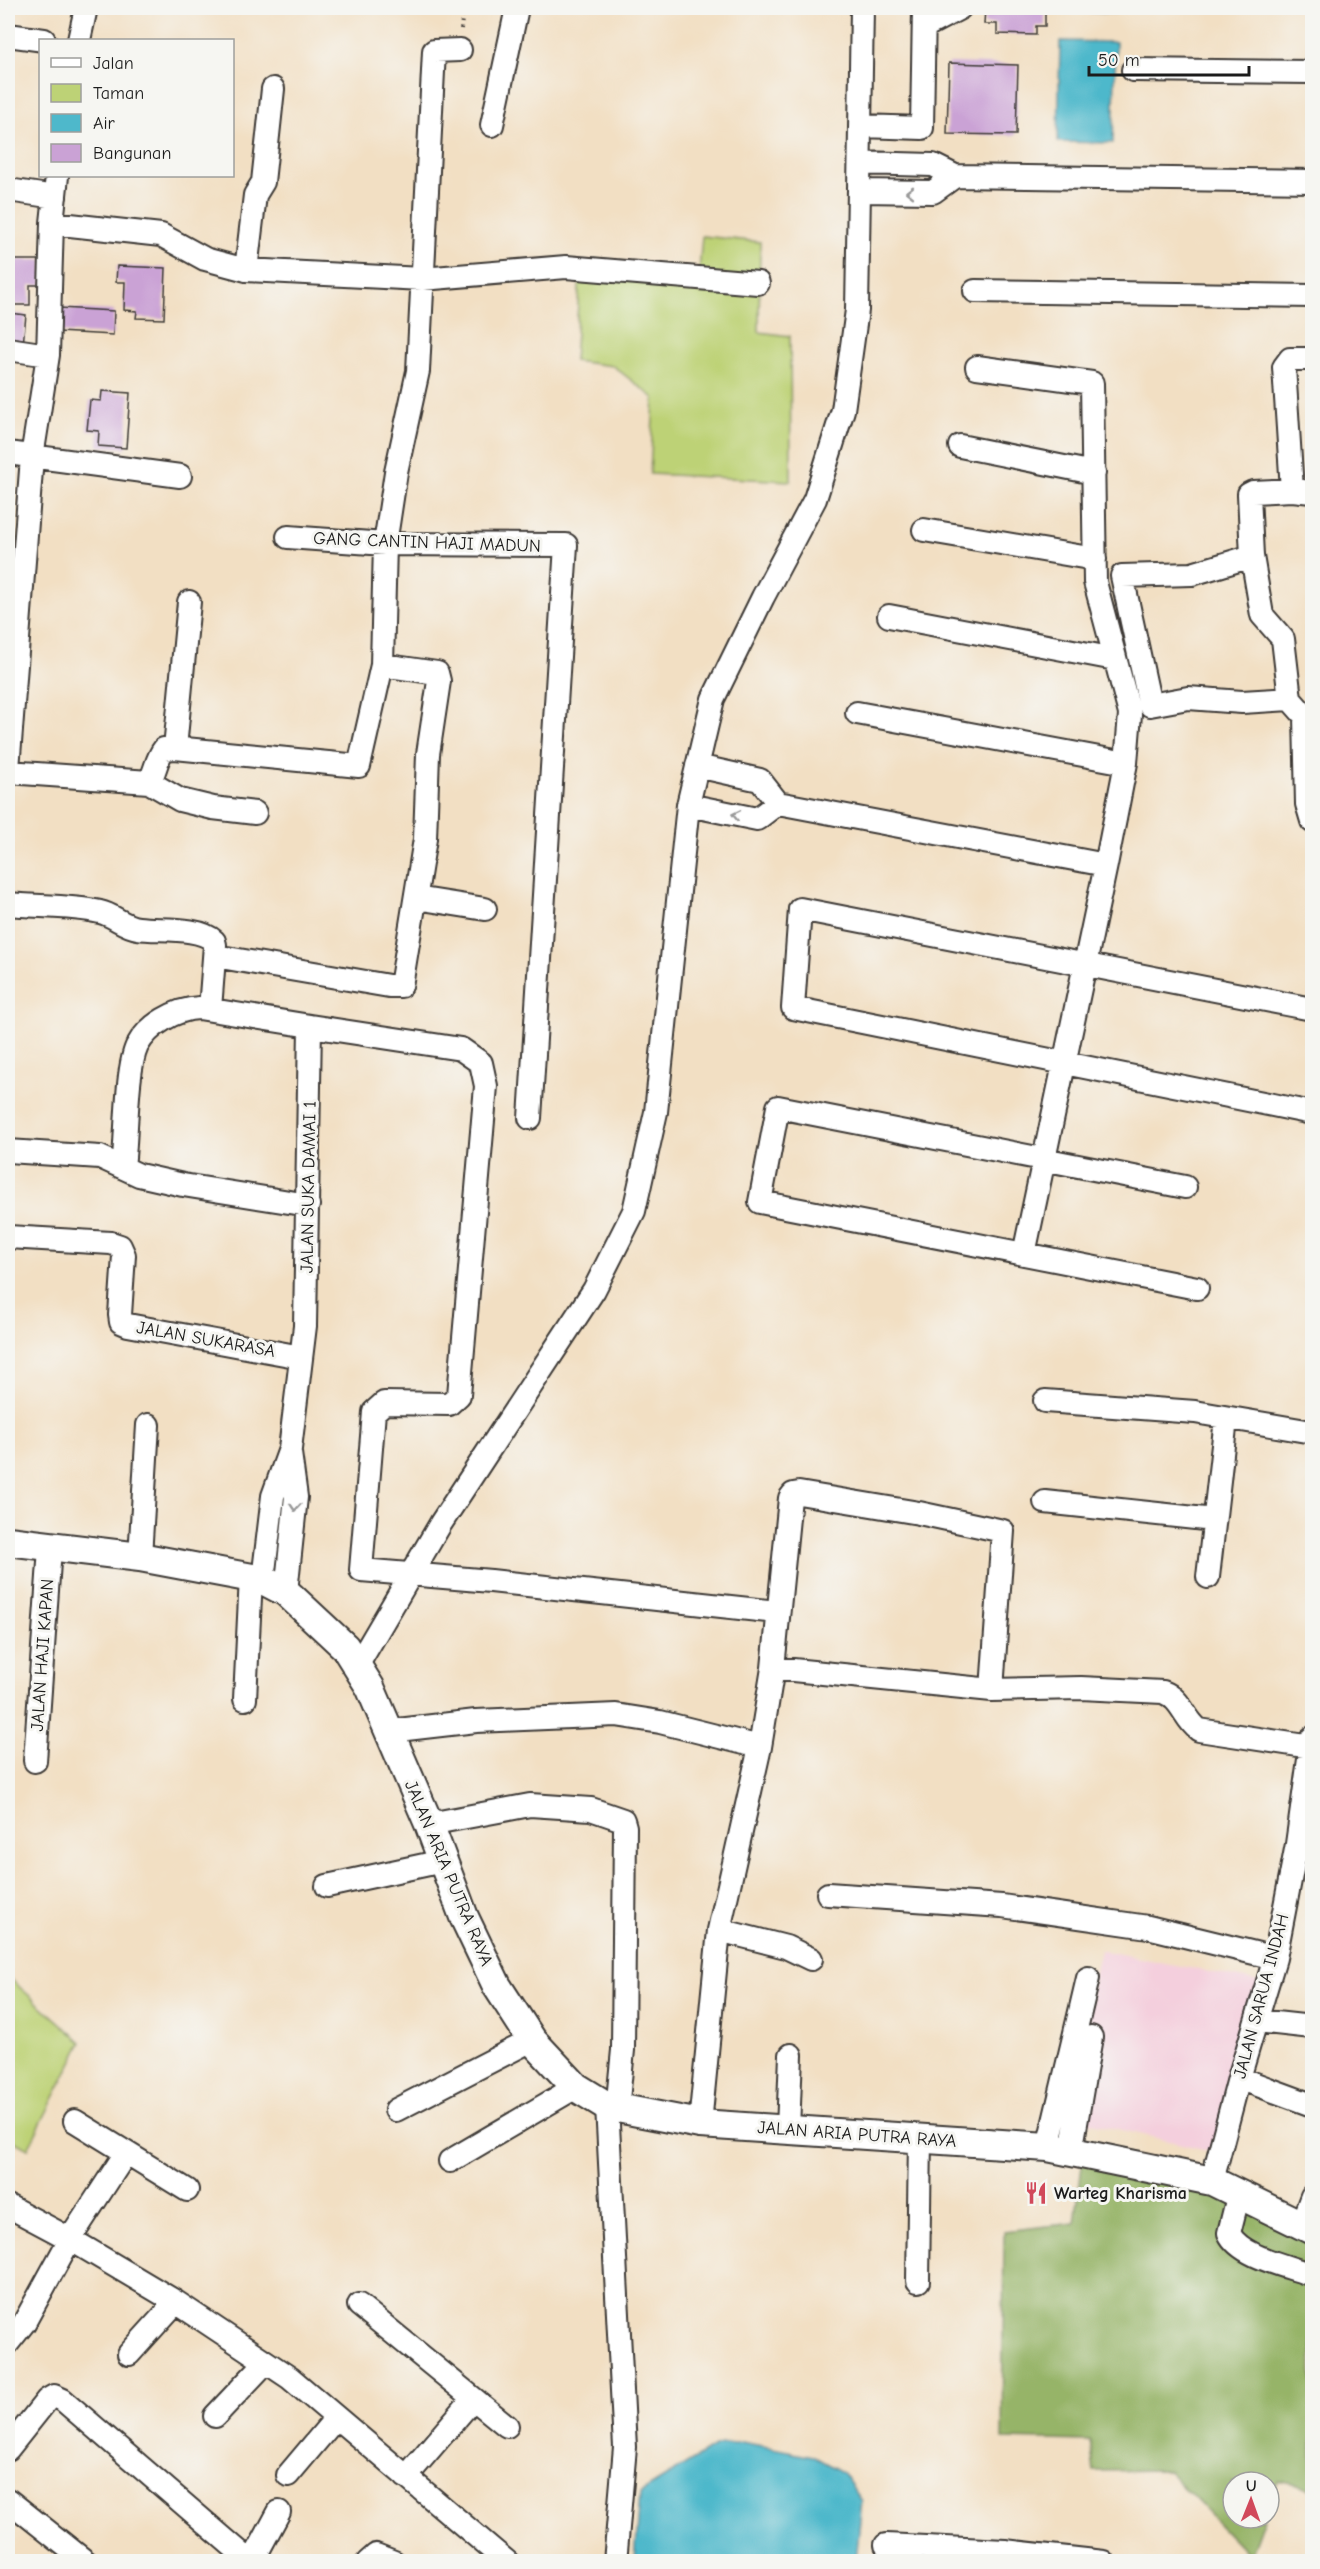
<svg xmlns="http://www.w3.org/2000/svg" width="1320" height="2569" viewBox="0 0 1320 2569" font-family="'Comic Neue',sans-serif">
<rect width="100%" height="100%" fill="#f6f6f2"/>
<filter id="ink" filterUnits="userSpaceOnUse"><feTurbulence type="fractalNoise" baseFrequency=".0167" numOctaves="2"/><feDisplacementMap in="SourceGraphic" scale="12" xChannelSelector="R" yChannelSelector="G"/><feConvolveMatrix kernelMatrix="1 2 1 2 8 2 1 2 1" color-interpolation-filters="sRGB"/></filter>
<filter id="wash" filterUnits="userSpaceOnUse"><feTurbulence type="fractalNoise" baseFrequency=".008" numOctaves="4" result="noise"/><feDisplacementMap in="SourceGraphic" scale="24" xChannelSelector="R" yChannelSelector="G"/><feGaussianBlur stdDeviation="1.35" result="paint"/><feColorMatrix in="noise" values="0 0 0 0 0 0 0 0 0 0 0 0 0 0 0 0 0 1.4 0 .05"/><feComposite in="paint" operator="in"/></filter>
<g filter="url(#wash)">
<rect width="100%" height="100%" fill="#f2dfc3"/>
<!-- built -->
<path fill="#f4cfdd" d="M1100,1950L1265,1983L1224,2154L1062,2116Z"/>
<!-- green -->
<path fill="#bdd276" stroke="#6c7749" stroke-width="1.5" d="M702,236L760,242L759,332L790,336L791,481L650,474L654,398L613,366L574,361L580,275L698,283Z
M8,1977L82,2042L28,2149L8,2138Z"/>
<!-- forest -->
<path fill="#96b467" stroke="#596842" stroke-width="1.5" d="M1083,2157L1179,2177L1312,2234V2488L1277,2481L1269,2504V2482H1233V2518H1264L1250,2556L1167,2470L1094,2471L1090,2441L1002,2439L1004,2231L1075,2223Z"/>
<!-- water -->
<path fill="#4eb8cb" stroke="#356a74" stroke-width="1.5" d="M1087,8H1115V13L1087,12Z
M1060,41L1116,42L1113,143L1058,142Z
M742,2442L813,2456L842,2472L862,2501L856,2561H635L640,2493L716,2446Z"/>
<g id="blocks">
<!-- building -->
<path fill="#caa2d5" d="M985,8H1045V26H1036V35L997,34V24H984Z
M949,63L1018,65L1016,135L947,134Z
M8,260H43L42,285H30V305H11V291H8Z
M117,266L166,268L164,319L136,318L137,311L124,310L125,282H116Z
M8,308L11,309L10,313L26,315L23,345L8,343Z
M59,308L114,311L113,335L58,332Z
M102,391L130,393L126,448L98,446L99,431L87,430L90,400L101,401Z"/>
</g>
</g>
<g filter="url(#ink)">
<use href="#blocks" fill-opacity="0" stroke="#3c3935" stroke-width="1.5"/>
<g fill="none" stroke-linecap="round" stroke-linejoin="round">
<!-- minor casing -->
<g stroke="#3c3935" stroke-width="26">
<path id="minor" d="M924,27L960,8
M8,35L44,40
M79,40L86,8
M1133,70L1312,72
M492,125L517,8
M861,126L922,128L924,8
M861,163L933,165L955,176L1312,181
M8,190L55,197
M860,191L933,192L955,176
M52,223L161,235L205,259L246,270L422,279L566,267L758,283
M246,270L255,195L263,182L273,89
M975,291L1312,296
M8,349L48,355
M977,367L1092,383L1095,582L1130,714L1126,763L1106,865L1024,1254
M960,446L1094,473
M8,453L180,476
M1292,490L1284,367L1290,359H1312
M924,530L1095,559
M288,537L385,544L566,545L530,1118
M1252,556L1249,494L1253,492L1292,490L1312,492
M889,616L1115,659
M1290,699L1242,702L1188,698L1150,705L1122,576L1192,574L1252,556L1262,615L1283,639L1290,699L1305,716H1312
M857,713L1126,763
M1305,716L1307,804L1312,821
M175,748L189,602
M697,766L760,780L778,803L1106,865
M8,769L32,457L48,355L52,223L57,176
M8,772L149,782L180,800L213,808L255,813
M149,782C156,771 156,759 164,749L175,748L359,766L382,665L385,544L396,472L418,371L434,51L460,50
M688,805L757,819L778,803
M416,898L485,909
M8,904C37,907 71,905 100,912C114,915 123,926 138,928C158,931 199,926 214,941L215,945L210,1009
M215,956L389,986H401L425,839L428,754L439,681L437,673L382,665
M1312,1009L800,909L793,1008L1312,1113
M310,1026L461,1049L481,1063L486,1086L459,1395L449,1404L384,1403L374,1412L361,1570L491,1581L777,1612
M8,1151L100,1157L139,1175L183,1185L308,1205
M123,1167C127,1137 126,1069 137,1046C148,1025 176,1009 199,1008L310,1026L305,1326L290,1449L273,1496L263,1580
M1185,1187L778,1107L760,1202L1197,1288
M8,1237L111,1243L120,1246L124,1255L120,1315L121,1322L128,1325L301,1357
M1045,1401L1195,1412L1312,1432
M1045,1502L1214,1520
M140,1557L148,1425
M1208,1577L1226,1419
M286,1592L296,1497L290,1453
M357,1666L441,1523L594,1290L634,1211L656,1112L688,805L713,699L763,597L815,499L843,410L857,310L862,8
M773,1668L992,1690L1081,1688L1163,1692C1182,1699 1184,1719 1199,1730L1311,1747
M245,1699L251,1577
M389,1731L476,1721L616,1715L660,1722L760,1747
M35,1761L50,1548
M429,1824L530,1805L591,1809L623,1820L625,1827L623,2050L617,2110
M327,1886L443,1861
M828,1894L1002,1906L1148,1927L1275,1958
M719,1930L786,1947L811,1959
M1257,2021L1312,2027
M1239,2078L1312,2105
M607,2106L625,2447L615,2562
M396,2110L532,2040
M75,2121L187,2190
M700,2124L719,1930L760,1747L773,1668L790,1498L793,1494L799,1493L919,1513L1003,1531L992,1690
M788,2129L791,2055
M1048,2147L1088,1978
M1071,2152L1091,2037
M450,2161L576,2087
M1212,2181L1239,2078L1275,1958L1297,1844L1312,1738
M1239,2193L1229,2233C1240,2257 1288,2266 1312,2275
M8,2206L70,2239L176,2302L290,2378L507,2562
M1301,2225L1312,2196
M918,2281L920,2138
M359,2305L507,2426
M8,2343L24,2323L70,2239L126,2153
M129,2354L176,2302
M215,2416L266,2362
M8,2449L47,2400L54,2396L63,2400L251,2562
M288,2475L336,2418
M406,2477L472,2400
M8,2500L86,2562
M886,2545L1005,2551L1104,2562
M252,2562L279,2512
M368,2562L376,2555L394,2562"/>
</g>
<!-- major casing -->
<g stroke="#3c3935" stroke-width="32">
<path id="major" d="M8,1541L140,1557L263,1580L286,1592L345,1647L370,1687L429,1824L464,1917L497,1986L532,2040L576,2087L607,2106L700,2124L1048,2147L1212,2181L1312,2230"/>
</g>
<!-- path -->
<path stroke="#3c3935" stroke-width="4" stroke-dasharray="1.5 4.5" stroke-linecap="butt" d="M461,29L463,8"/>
<!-- minor -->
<use href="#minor" stroke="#fff" stroke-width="22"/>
<!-- major -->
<use href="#major" stroke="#fff" stroke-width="28"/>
</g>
<!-- one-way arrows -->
<defs><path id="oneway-chevron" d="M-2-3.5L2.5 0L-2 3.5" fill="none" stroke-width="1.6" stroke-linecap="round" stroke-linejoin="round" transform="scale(1.5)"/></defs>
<g stroke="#999">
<use href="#oneway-chevron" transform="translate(910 192) rotate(-180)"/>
<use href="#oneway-chevron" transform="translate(736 815) rotate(-168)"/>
<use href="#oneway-chevron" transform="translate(295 1507) rotate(94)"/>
</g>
</g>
<!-- icons -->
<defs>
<g id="restaurant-bare" transform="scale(1.8)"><path d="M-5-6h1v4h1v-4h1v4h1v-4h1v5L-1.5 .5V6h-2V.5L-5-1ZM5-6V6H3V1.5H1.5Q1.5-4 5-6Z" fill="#d1495b" stroke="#f6f6f2" stroke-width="2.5" paint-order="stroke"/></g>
</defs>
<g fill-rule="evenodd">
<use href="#restaurant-bare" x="1036" y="2193"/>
</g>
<g text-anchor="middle" stroke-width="6" stroke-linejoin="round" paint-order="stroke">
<!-- street labels -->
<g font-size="18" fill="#1c1c1c" stroke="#f6f6f2">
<text transform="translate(427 542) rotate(2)" y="6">GANG CANTIN HAJI MADUN</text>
<text transform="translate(308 1187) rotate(-89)" y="6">JALAN SUKA DAMAI 1</text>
<text transform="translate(206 1339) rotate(10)" y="6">JALAN SUKARASA</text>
<text transform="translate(42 1655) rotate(-86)" y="6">JALAN HAJI KAPAN</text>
<text transform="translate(449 1873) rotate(67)" y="6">JALAN ARIA PUTRA RAYA</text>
<text transform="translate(1261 1996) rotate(-75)" y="6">JALAN SARUA INDAH</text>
<text transform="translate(857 2134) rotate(4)" y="6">JALAN ARIA PUTRA RAYA</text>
</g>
<!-- poi labels -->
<g font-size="18" font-weight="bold" fill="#1c1c1c" stroke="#f6f6f2" text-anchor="start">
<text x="1054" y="2199">Warteg Kharisma</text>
</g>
</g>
<!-- margin -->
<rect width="1320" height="2569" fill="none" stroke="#f6f6f2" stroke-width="30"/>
<!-- legend -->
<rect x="39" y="39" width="195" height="138" fill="#f6f6f2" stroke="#9f9f9c" stroke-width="1.5"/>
<rect x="51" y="58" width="30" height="9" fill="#ffffff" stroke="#9f9f9c" stroke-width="1.5"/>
<text x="93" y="69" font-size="18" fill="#1c1c1c">Jalan</text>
<rect x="51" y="84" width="30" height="18" fill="#bdd276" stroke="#9f9f9c" stroke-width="1.5"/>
<text x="93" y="99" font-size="18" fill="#1c1c1c">Taman</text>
<rect x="51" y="114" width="30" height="18" fill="#4eb8cb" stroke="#9f9f9c" stroke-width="1.5"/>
<text x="93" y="129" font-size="18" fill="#1c1c1c">Air</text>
<rect x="51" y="144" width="30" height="18" fill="#caa2d5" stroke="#9f9f9c" stroke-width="1.5"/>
<text x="93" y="159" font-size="18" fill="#1c1c1c">Bangunan</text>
<!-- north arrow -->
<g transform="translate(1251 2500) rotate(1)"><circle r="28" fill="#f6f6f2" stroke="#9f9f9c" stroke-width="1.5"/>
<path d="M0-4.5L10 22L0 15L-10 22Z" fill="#d1495b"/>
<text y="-9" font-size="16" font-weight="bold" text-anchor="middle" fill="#1c1c1c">U</text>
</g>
<!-- scale -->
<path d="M1089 66v9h160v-9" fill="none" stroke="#1c1c1c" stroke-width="3"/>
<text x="1098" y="66" font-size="18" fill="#1c1c1c" stroke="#f6f6f2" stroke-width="4.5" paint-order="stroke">50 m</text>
</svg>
